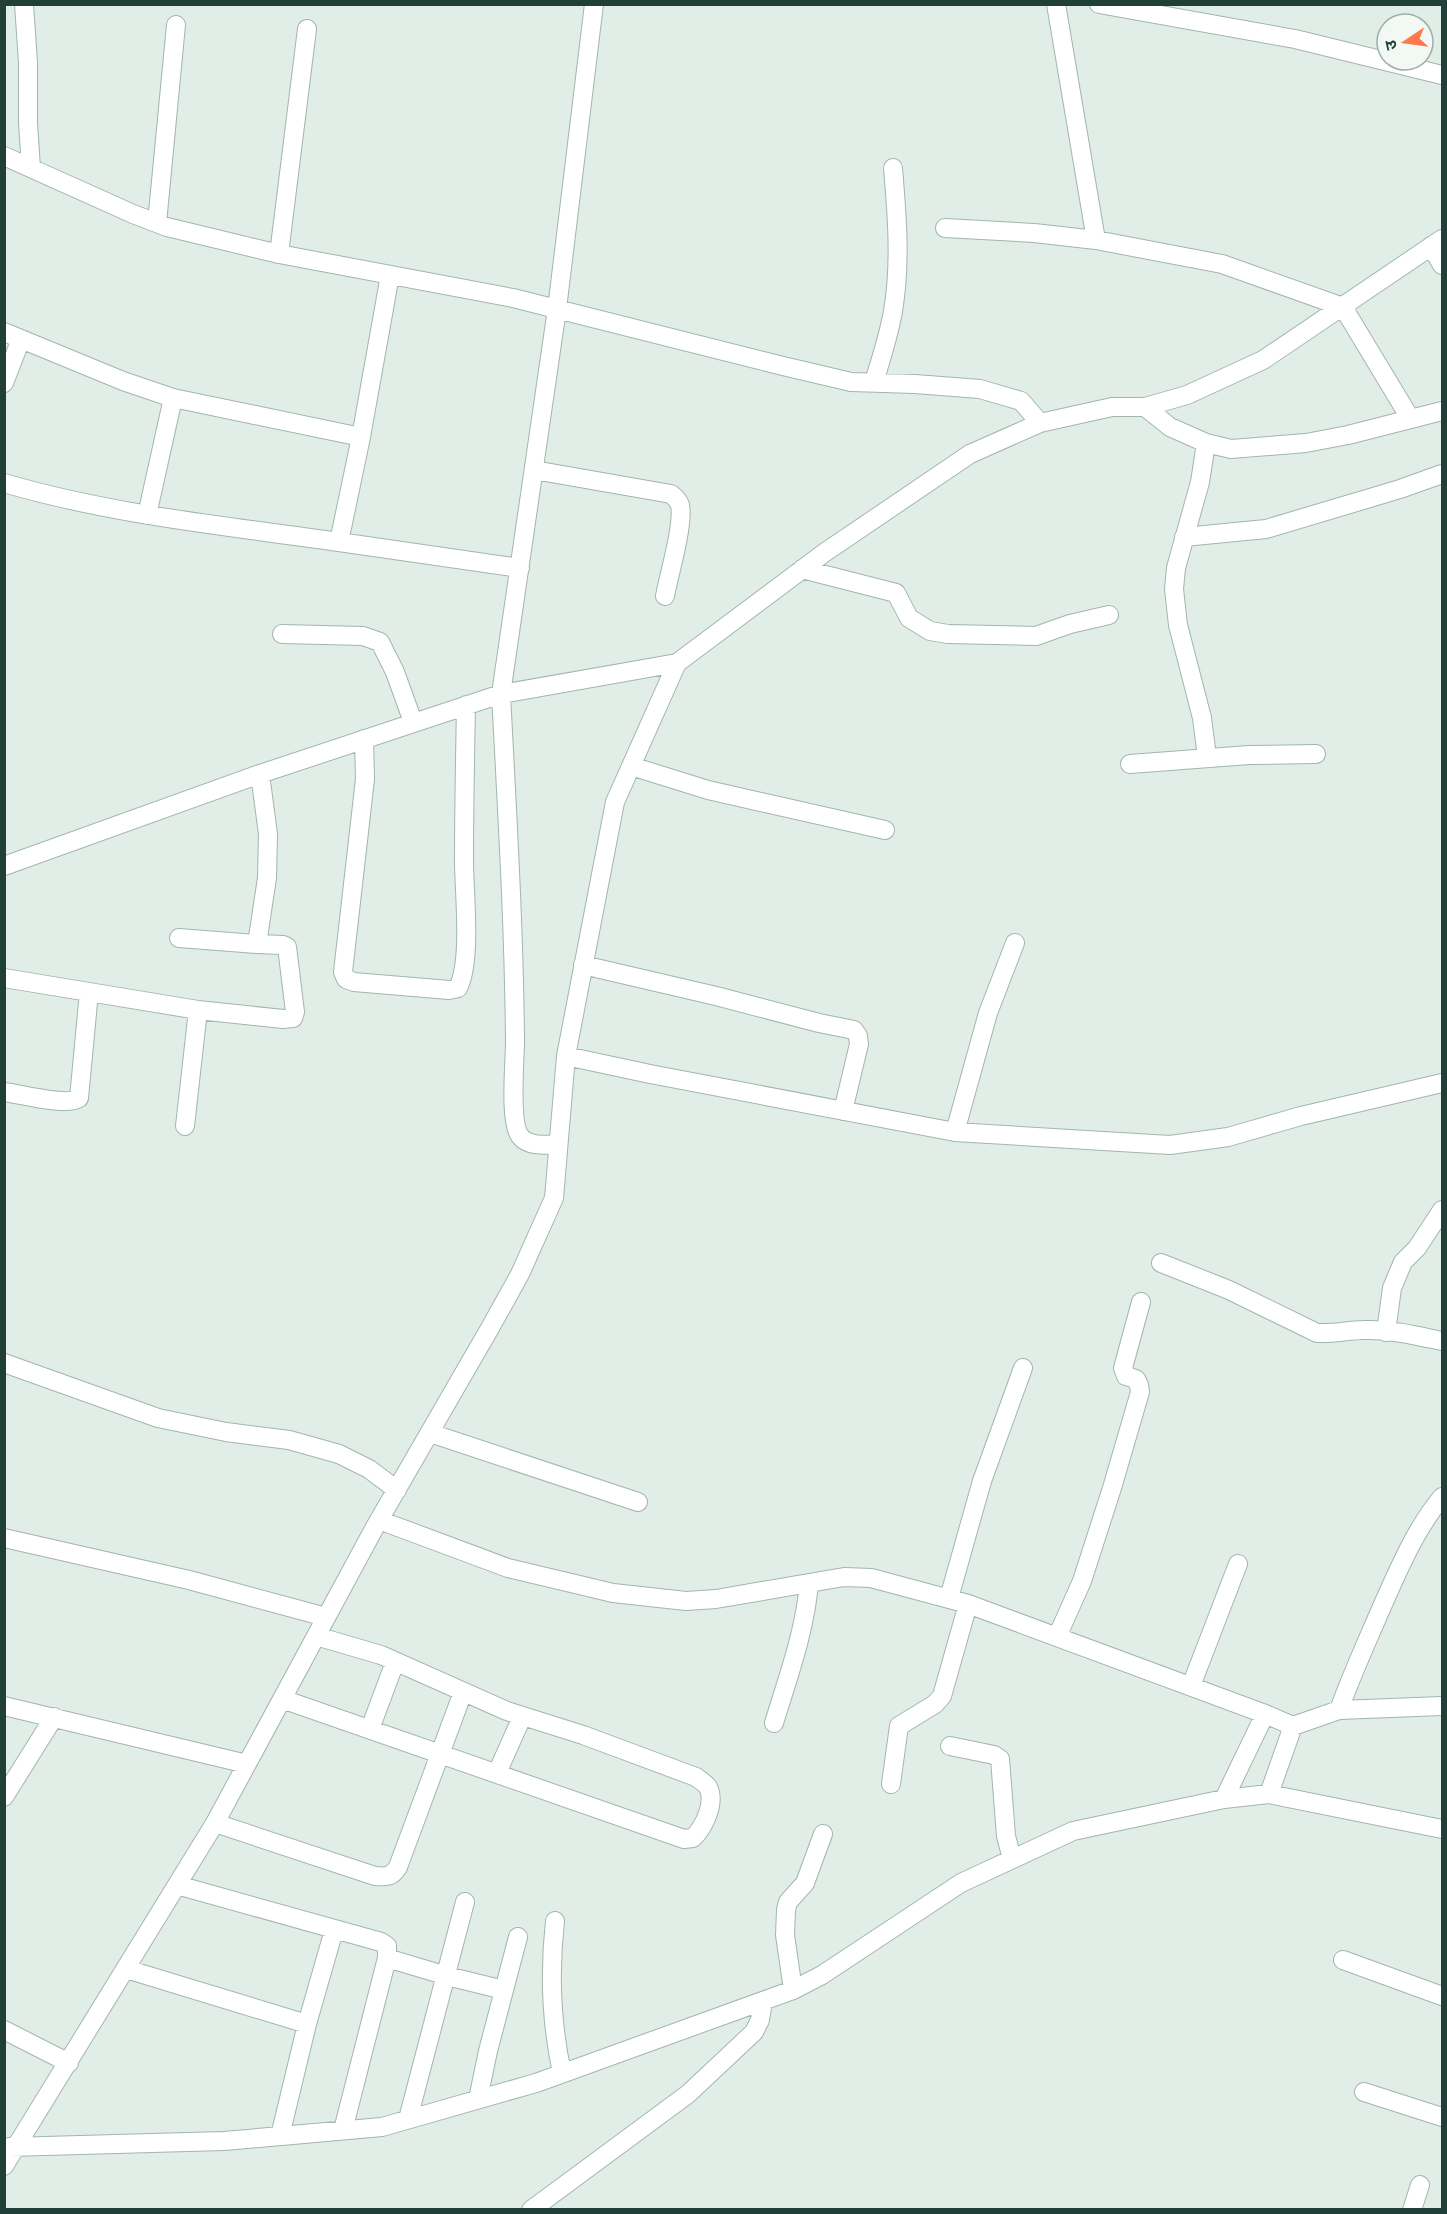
<svg xmlns="http://www.w3.org/2000/svg" width="1447" height="2214" viewBox="0 0 1447 2214" font-family="Arial,'Noto Sans Devanagari',sans-serif">
<rect width="100%" height="100%" fill="#e1ede7"/>
<g fill="none" stroke-linecap="round" stroke-linejoin="round">
<!-- minor casing -->
<g stroke="#a3b5af" stroke-width="20">
<path id="minor" d="M24,4L28,63V123L31,168
M594,4L557,309L501,694L677,663
M1056,4L1096,240
M1099,4L1295,39L1442,75
M4,156L133,214L167,227L279,254L513,298L783,366L851,382L915,384L980,389L1021,401L1040,423
M157,223L176,25
M945,228L1034,233L1096,240L1222,264L1343,307L1410,418
M1431,246L1442,265
M279,254L307,29
M4,332L123,381L173,398L361,437
M874,382C881,359 889,335 893,311C901,264 897,215 893,168
M4,383L21,339
M1145,407L1170,427L1206,443L1231,449L1306,443L1348,435L1442,411
M1206,443L1200,482L1176,568L1174,589L1178,625L1202,718L1207,757
M534,470L671,494C675,497 678,500 680,505C684,525 669,574 665,596
M4,483C113,515 227,526 339,542L361,437L390,275
M147,515L173,398
M1184,537L1266,529L1400,489L1442,474
M339,542L520,568
M802,569L896,593L909,618L930,631L948,634L1036,636L1070,624L1109,615
M282,634L363,636L380,642L395,672L413,722
M364,739L365,779L343,972L346,979L354,982L449,990L458,988C472,961 464,892 464,861C464,809 465,757 466,705
M1130,764L1249,755L1316,754
M631,766L708,790L885,830
M4,866L260,774L501,694C507,810 514,926 515,1041C515,1062 509,1122 520,1136C528,1147 546,1145 558,1144
M179,938L257,944
M583,965L716,996L819,1023L854,1030L858,1036L859,1044L843,1111
M4,978L198,1010L283,1019L293,1018L295,1012L287,947L283,945L257,944L267,878L268,834L260,774
M566,1056L650,1074L955,1132L1170,1145L1228,1137L1301,1116L1442,1083
M4,1092C21,1094 67,1107 79,1098L89,992
M185,1126L198,1010
M955,1132L988,1013L1015,943
M1161,1263L1229,1290L1317,1333C1334,1334 1348,1330 1364,1330C1389,1329 1418,1336 1442,1341
M1386,1332L1392,1288L1403,1262L1417,1248L1442,1210
M4,1363L158,1418L226,1432L289,1440L339,1454L369,1469L397,1490
M430,1433L638,1502
M379,1520L508,1568L613,1593L686,1601L716,1599L844,1577L871,1578L968,1604L1265,1714L1224,1799
M4,1538L189,1580L326,1617
M949,1598L982,1481L1023,1368
M1057,1637L1082,1581L1112,1488L1140,1392L1139,1385L1136,1379L1126,1376L1123,1368L1141,1302
M1191,1686L1238,1564
M282,1699L684,1839L693,1838C704,1827 716,1803 708,1787C705,1783 700,1780 696,1777L583,1735L507,1711L381,1655L316,1636
M4,1706L247,1764
M1339,1710C1351,1676 1366,1644 1380,1611C1398,1571 1414,1531 1442,1497
M1265,1714L1293,1726L1339,1710L1442,1706
M774,1723C788,1677 805,1631 809,1583
M370,1729L395,1662
M950,1746L994,1755L1000,1759L1006,1836L1012,1859
M497,1773L522,1717
M891,1784L899,1726L935,1704L942,1696L968,1604
M1269,1794L1293,1726
M4,1797L54,1717
M215,1823L375,1876C386,1877 392,1877 398,1867L463,1692
M177,1885L381,1942L387,1946V1958L343,2130
M555,1921C549,1974 551,2022 562,2073
M387,1958L447,1976L504,1990
M1343,1960L1442,1996
M126,1969L307,2024
M793,1990L785,1935L786,1910L788,1902L805,1883L823,1834
M4,2030L69,2063
M1364,2092L1442,2117
M478,2099L488,2051L518,1937
M408,2119L465,1902
M280,2136L307,2024L334,1930
M9,2147L224,2141L382,2127L536,2083L793,1990L822,1975L961,1883L1073,1831L1224,1799L1269,1794L1442,1829
M4,2166L215,1823L375,1527L490,1328L520,1274L554,1198L566,1056L615,802L677,663L824,553L970,454L1040,423L1112,407H1145L1187,395L1263,360L1442,239
M531,2210L688,2094L754,2032L760,2020L763,2001
M1412,2210L1420,2185"/>
</g>
<!-- minor -->
<use href="#minor" stroke="#fff" stroke-width="18"/>
</g>
<!-- border -->
<rect width="1447" height="2214" fill="none" stroke="#1f3f37" stroke-width="12"/>
<!-- north arrow -->
<g transform="translate(1405 42) rotate(257)"><circle r="28" fill="#f2f9f5" stroke="#9eafa9" stroke-width="1.5"/>
<path d="M0-4.5L10 22L0 15L-10 22Z" fill="#ff794d"/>
<text y="-9" font-size="16" font-weight="bold" text-anchor="middle" fill="#1f3f37">उ</text>
</g>
</svg>
